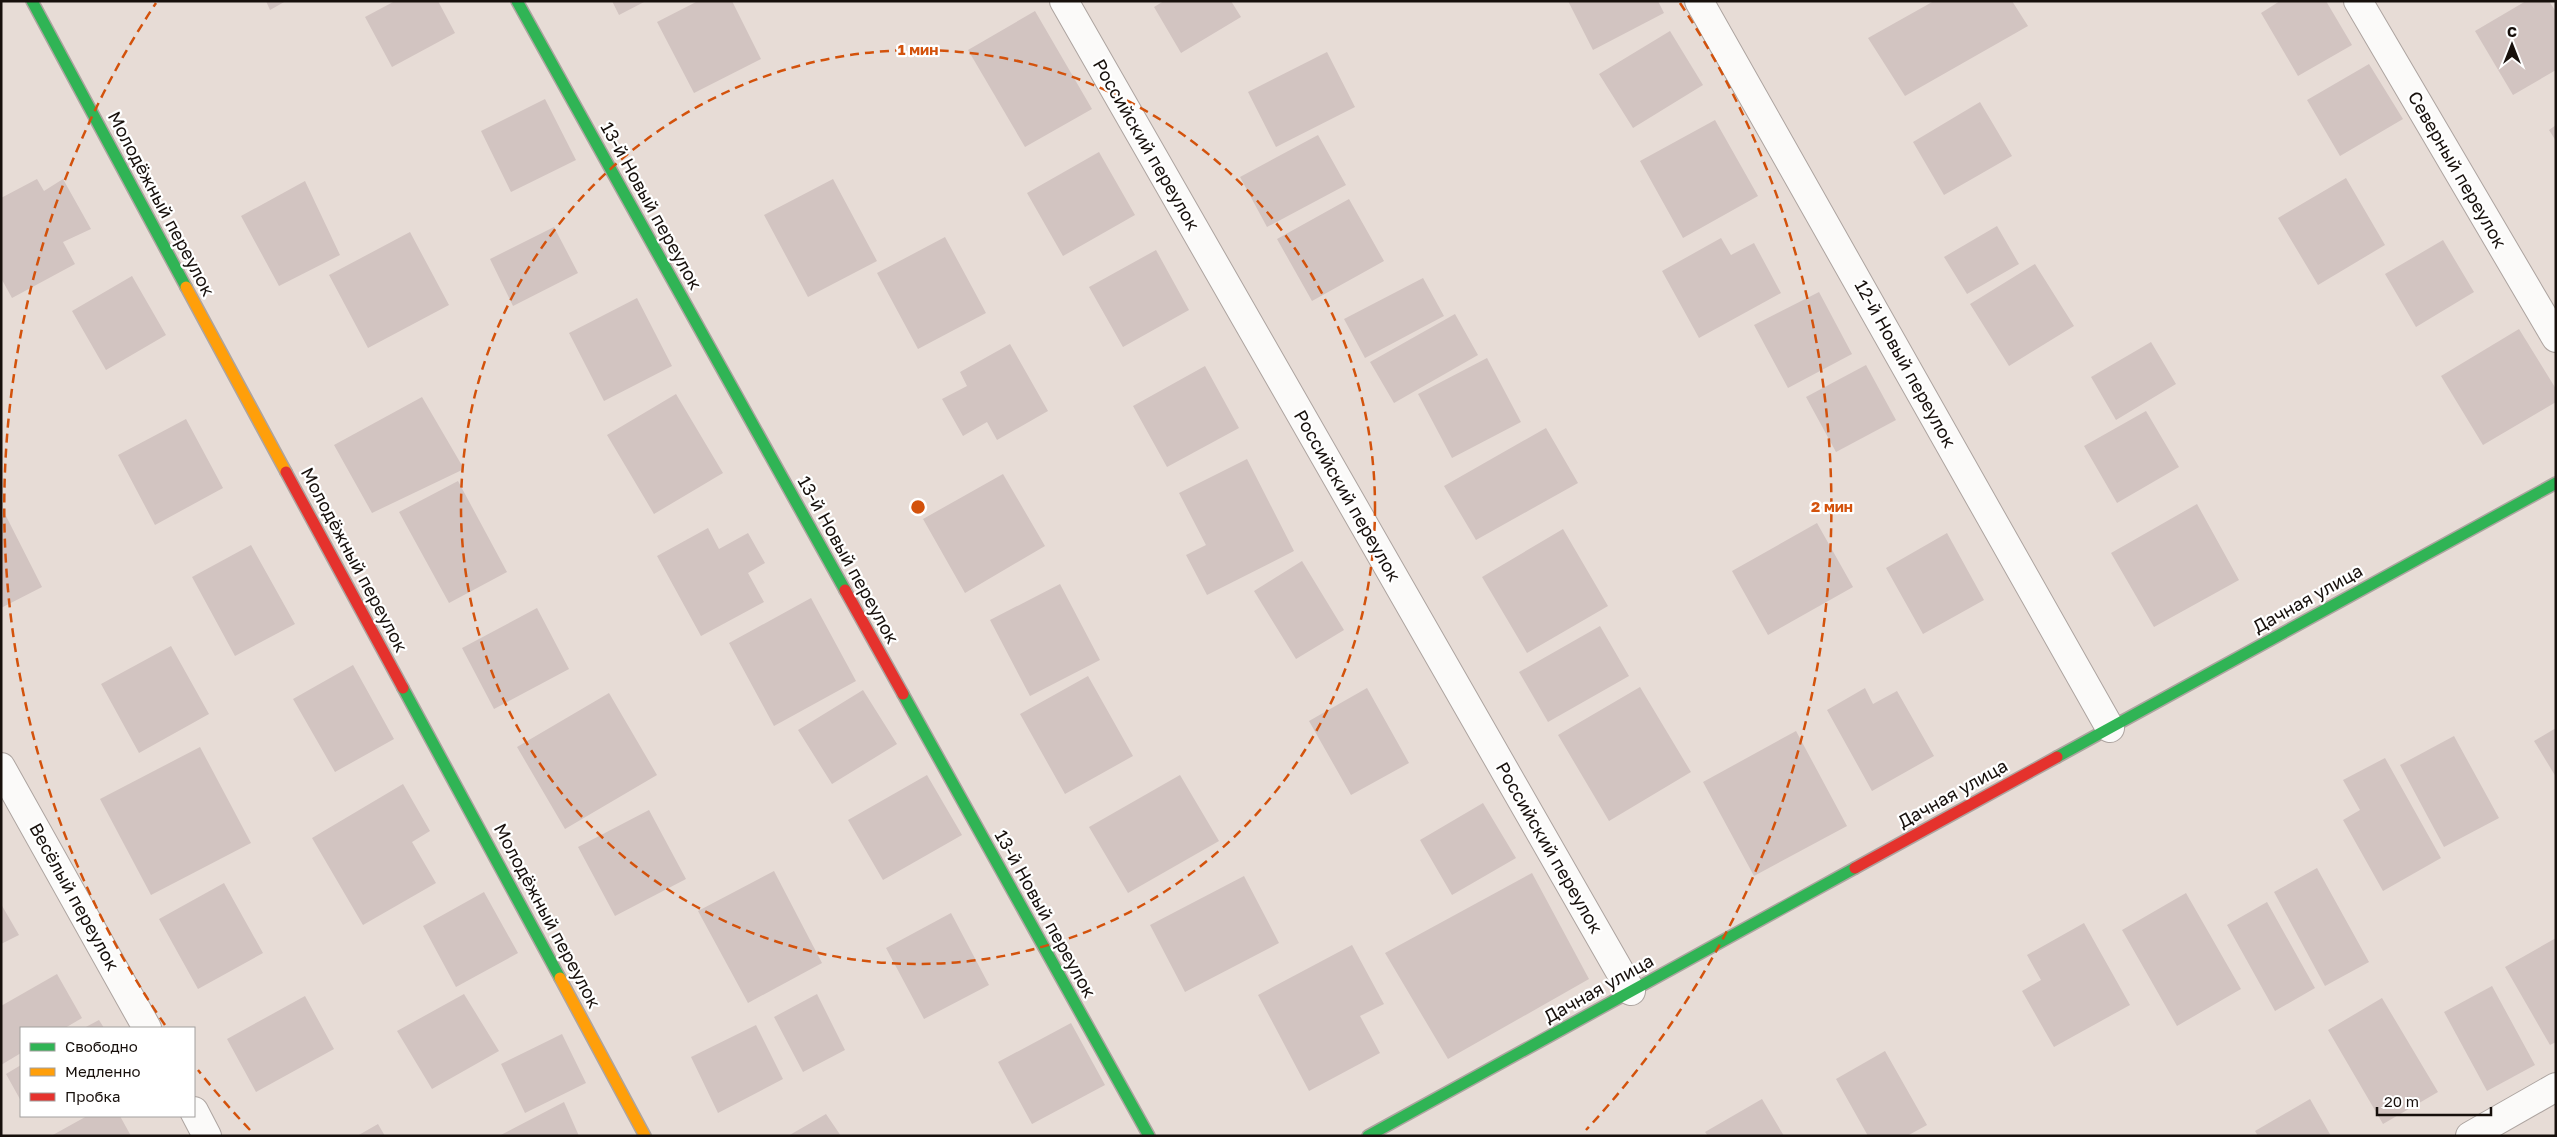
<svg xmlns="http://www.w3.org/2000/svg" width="2557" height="1137" viewBox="0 0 2557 1137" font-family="'Golos Text',sans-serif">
<rect width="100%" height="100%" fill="#e7dcd6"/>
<!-- building -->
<path fill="#d2c4c1" d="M266,1H286L270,10Z
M395,1H438L455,33L392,67L365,17Z
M612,1H646L619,15Z
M698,1H732L761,59L694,93L657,22Z
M1164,1H1231L1241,17L1181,53L1154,7Z
M1568,1H1658L1664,13L1593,50Z
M1934,1H2012L2028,26L1905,96L1868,38Z
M2280,1H2326L2352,45L2298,76L2261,13Z
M2526,1H2549L2556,12V70L2513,95L2475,31Z
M1035,11L1092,109L1025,147L968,50Z
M1670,31L1703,85L1633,128L1599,74Z
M1327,52L1355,107L1276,147L1248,92Z
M2369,64L2403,119L2340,156L2307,100Z
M545,99L576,160L511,192L481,131Z
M1980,102L2012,156L1944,195L1913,142Z
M1715,120L1758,196L1683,238L1640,161Z
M2556,125V141L2549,130Z
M1318,135L1346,185L1267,227L1240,177Z
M1099,152L1135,215L1063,256L1027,193Z
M2346,178L2385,245L2318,285L2278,218Z
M37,179L44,191L63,179L91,229L63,242L75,264L12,298L1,278V198Z
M833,179L877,261L808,297L764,215Z
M305,181L340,255L279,286L241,216Z
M1349,199L1384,261L1312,301L1277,239Z
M1997,226L2019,264L1967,294L1944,257Z
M554,227L578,273L513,306L490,259Z
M410,232L449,305L368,348L329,275Z
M945,237L986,313L918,349L877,273Z
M1721,238L1731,255L1754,243L1781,293L1699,338L1662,271Z
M2443,240L2474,292L2416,327L2385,274Z
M1156,250L1189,310L1123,347L1089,287Z
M2035,264L2074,326L2009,366L1970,304Z
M132,276L166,335L106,370L72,311Z
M1423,278L1444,316L1365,358L1344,319Z
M1819,292L1852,354L1788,388L1754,325Z
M637,298L672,366L604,401L569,333Z
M1455,314L1478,355L1394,403L1370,362Z
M2519,329L2556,389V402L2483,445L2441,376Z
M2151,342L2176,384L2116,420L2091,377Z
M1010,344L1048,411L997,440L987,422L963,436L942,399L967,386L960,372Z
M1487,358L1521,422L1452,458L1418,394Z
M1866,365L1896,420L1836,452L1806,397Z
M1205,366L1239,428L1167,467L1133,406Z
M676,394L723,473L654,514L607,435Z
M422,397L464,469L372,513L334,445Z
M2146,411L2179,467L2117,503L2084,446Z
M186,419L223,488L155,525L118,455Z
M1546,428L1578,483L1476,540L1444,486Z
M1247,459L1294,551L1207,595L1186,555L1206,545L1179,493Z
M1003,474L1045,546L965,593L923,519Z
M458,481L507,572L449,603L399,512Z
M2197,504L2239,580L2154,627L2111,553Z
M6,516L42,587L1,608V518Z
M1817,523L1853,587L1768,635L1732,571Z
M708,528L719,549L748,533L765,563L748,573L764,602L701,636L657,556Z
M1563,529L1608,606L1527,653L1482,577Z
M1947,533L1984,600L1923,634L1886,568Z
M251,545L295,624L235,656L192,577Z
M1302,561L1344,630L1296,659L1254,591Z
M1060,584L1100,660L1030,696L990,620Z
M811,598L856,681L774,726L729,643Z
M537,608L569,669L494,709L462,648Z
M1600,626L1629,676L1548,722L1519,672Z
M171,646L209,714L139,753L101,684Z
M353,665L394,739L335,772L293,699Z
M1088,676L1133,756L1065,794L1020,714Z
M1640,687L1691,772L1609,821L1558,735Z
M1367,688L1409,763L1351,795L1309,721Z
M1865,688L1873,704L1897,691L1934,756L1872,791L1827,710Z
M863,690L897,744L832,784L798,730Z
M609,693L657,775L565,829L517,747Z
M2556,728V777L2534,741Z
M1796,731L1847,826L1754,876L1703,782Z
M2454,736L2499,818L2444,847L2400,765Z
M200,747L251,843L151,895L100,799Z
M2385,758L2441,858L2383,891L2343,820L2360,810L2343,780Z
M927,775L962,835L883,880L848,820Z
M1180,775L1219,841L1128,893L1089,827Z
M403,784L430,831L412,842L436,883L363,925L312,838Z
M1483,803L1516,858L1452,895L1420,840Z
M649,810L686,879L615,916L578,847Z
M2317,868L2369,962L2325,986L2274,892Z
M774,871L822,963L748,1003L698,911Z
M1532,873L1589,979L1448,1059L1385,953Z
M1244,876L1279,943L1185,992L1150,925Z
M224,883L263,953L198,989L159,919Z
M484,892L518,953L456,987L423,926Z
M2186,893L2241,989L2177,1026L2122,930Z
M2267,902L2315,988L2275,1011L2227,925Z
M1,904L19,935L1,944Z
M951,913L989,985L924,1019L886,948Z
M2084,923L2130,1005L2054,1047L2022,991L2041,980L2027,955Z
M2556,938V1042L2550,1045L2505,967Z
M1352,945L1384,1004L1360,1016L1380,1053L1309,1091L1258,995Z
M57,974L82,1018L65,1028H21V1053L1,1065V1006Z
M2492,986L2535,1065L2487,1091L2444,1012Z
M464,994L499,1051L432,1089L397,1031Z
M817,994L845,1050L803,1072L774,1017Z
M305,996L334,1049L256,1092L227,1039Z
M2382,998L2438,1092L2383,1124L2328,1030Z
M99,1020L104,1028H84Z
M1071,1023L1105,1085L1032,1124L998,1062Z
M756,1025L783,1079L718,1113L691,1057Z
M562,1034L586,1083L525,1113L501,1064Z
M1885,1051L1927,1125L1907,1136H1868L1836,1079Z
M21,1065V1101L6,1074Z
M1762,1099L1784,1136H1708L1705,1132Z
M2310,1099L2331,1136H2258L2255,1131Z
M564,1102L579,1136H499Z
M826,1114L841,1136H788Z
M87,1116H120L131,1136H51Z
M378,1124L385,1136H357Z"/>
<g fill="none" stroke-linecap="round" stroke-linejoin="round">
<!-- street casing -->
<g stroke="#ada4a0" stroke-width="30">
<path id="street" d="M1064,1L1631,991
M1699,1L2110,728
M2358,1L2556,338
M1,767L147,1028
M194,1111L207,1136
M2470,1136L2556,1087"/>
</g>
<!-- fast casing -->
<g stroke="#ada4a0" stroke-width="14">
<path id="fast" d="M32,1L186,287
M517,1L845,590
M403,688L560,978
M903,694L1149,1136
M2057,757L2556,483
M1368,1136L1855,868"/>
</g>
<!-- slow casing -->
<g stroke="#ada4a0" stroke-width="14">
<path id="slow" d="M186,287L286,472
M560,978L645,1136"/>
</g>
<!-- jam casing -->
<g stroke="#ada4a0" stroke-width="14">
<path id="jam" d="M286,472L403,688
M845,590L903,694
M1855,868L2057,757"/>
</g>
<!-- street -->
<use href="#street" stroke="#fbfaf9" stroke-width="28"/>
<!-- fast -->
<use href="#fast" stroke="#30b455" stroke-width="11"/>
<!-- slow -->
<use href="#slow" stroke="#ff9f0a" stroke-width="11"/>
<!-- jam -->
<use href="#jam" stroke="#e5322d" stroke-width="11"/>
</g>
<!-- distance rings -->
<g fill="none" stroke="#d3520c" stroke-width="2.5" stroke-dasharray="9 6">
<circle cx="918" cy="507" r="457"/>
<path d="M250 1130A914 914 0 0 1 198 1070M165 1025A914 914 0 0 1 156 3M1680 3A914 914 0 0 1 1586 1130"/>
</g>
<g text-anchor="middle" stroke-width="4.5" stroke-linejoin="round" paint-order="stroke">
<!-- street labels -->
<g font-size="18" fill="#17100c" stroke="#fff">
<text transform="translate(1146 145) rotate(60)" y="6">Российский переулок</text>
<text transform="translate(2457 170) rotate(60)" y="6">Северный переулок</text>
<text transform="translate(161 204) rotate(62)" y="6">Молодёжный переулок</text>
<text transform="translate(651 206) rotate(61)" y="6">13-й Новый переулок</text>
<text transform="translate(1905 364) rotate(61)" y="6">12-й Новый переулок</text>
<text transform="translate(1347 496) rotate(60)" y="6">Российский переулок</text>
<text transform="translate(354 560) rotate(62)" y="6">Молодёжный переулок</text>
<text transform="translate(848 560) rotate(61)" y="6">13-й Новый переулок</text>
<text transform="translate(2308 599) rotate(-29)" y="6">Дачная улица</text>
<text transform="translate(1953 794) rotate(-29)" y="6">Дачная улица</text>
<text transform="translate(1549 848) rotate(60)" y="6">Российский переулок</text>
<text transform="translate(74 897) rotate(61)" y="6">Весёлый переулок</text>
<text transform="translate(1045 914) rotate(61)" y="6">13-й Новый переулок</text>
<text transform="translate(547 916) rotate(62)" y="6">Молодёжный переулок</text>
<text transform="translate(1599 989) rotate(-29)" y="6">Дачная улица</text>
</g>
</g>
<circle cx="918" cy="507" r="8" fill="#d3520c" stroke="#fff" stroke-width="2.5"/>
<g font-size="15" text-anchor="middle" font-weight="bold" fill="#d3520c" stroke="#fff" stroke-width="4.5" stroke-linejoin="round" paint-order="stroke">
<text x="918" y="55">1 мин</text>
<text x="1832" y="512">2 мин</text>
</g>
<!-- border -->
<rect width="2557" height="1137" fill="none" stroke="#17100c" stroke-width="5"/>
<!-- legend -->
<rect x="20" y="1027" width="175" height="90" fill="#ffffff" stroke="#a29f9e"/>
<rect x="30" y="1043" width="25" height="8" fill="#30b455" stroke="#a29f9e"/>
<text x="65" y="1052" font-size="15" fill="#17100c">Свободно</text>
<rect x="30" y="1068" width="25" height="8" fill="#ff9f0a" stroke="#a29f9e"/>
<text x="65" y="1077" font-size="15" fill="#17100c">Медленно</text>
<rect x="30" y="1093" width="25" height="8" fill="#e5322d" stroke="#a29f9e"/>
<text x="65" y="1102" font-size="15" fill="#17100c">Пробка</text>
<!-- north arrow -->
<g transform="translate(2512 45)" stroke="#ffffff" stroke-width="4" paint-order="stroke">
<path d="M0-4L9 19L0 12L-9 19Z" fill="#17100c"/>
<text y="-8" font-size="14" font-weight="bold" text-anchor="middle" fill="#17100c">С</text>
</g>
<!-- scale -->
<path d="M2377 1107v8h114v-8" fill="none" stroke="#17100c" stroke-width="2.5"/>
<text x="2384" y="1107" font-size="15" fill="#17100c" stroke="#ffffff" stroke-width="4" paint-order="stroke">20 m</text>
</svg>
